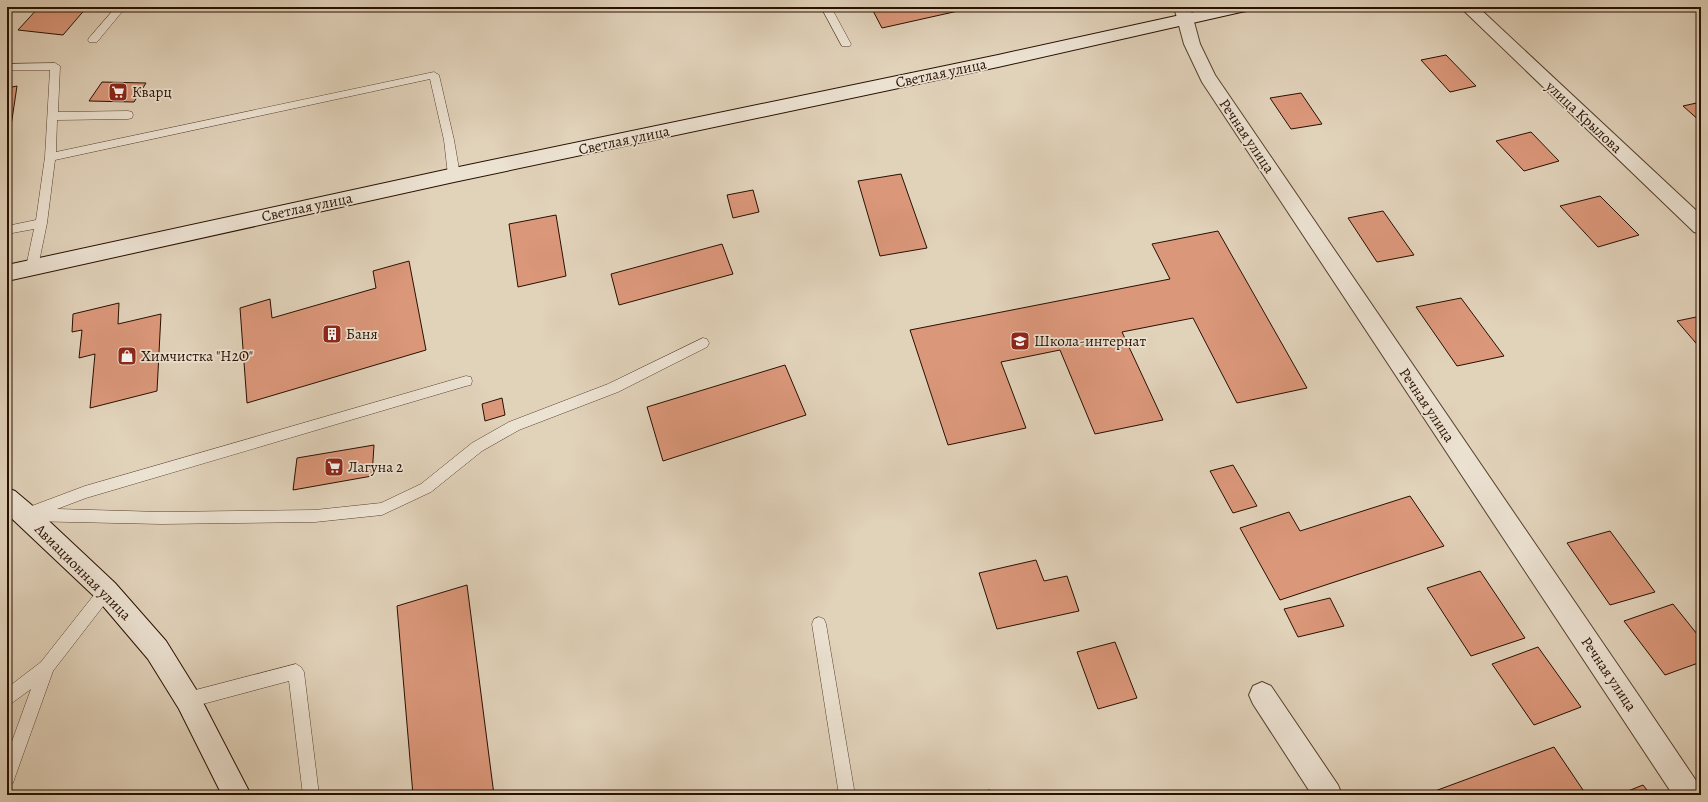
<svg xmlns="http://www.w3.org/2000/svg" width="1708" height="802" viewBox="0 0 1708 802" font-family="Alegreya,serif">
<rect width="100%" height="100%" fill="#e1d2ba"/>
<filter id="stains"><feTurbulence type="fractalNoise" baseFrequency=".005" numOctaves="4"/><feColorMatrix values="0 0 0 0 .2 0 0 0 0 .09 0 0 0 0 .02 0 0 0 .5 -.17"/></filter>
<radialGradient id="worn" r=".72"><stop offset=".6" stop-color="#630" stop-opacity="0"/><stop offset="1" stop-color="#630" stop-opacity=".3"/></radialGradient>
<!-- building -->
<path fill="#db977a" stroke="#281000" d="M39,7H87L63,35L18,30Z
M871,7H976L882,28Z
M1446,55L1476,86L1450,92L1421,60Z
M102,82L146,83L134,102L89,101Z
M17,86L7,153V88Z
M1301,93L1322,124L1291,129L1270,98Z
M1701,102V122L1683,106Z
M1531,132L1559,161L1524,171L1496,141Z
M901,174L927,248L880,256L858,181Z
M753,190L759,212L733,218L727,195Z
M1600,196L1639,235L1598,247L1560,206Z
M1383,211L1414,255L1377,262L1348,218Z
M556,215L566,276L518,287L509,224Z
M1218,231L1307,388L1237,403L1193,318L1122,332L1163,420L1095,434L1060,350L1001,362L1026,428L948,445L910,330L1170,279L1152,244Z
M722,244L733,274L619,305L611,274Z
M409,261L426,350L247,403L240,308L270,299L272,318L376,288L373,271Z
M1461,298L1504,356L1457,366L1416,307Z
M119,303L118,324L161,314L157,391L90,408L95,354L79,358L82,330L72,332L73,314Z
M1701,316V349L1677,321Z
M785,365L806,415L663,461L647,407Z
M502,398L505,415L485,421L482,404Z
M374,445L372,476L293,490L297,458Z
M1233,465L1257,506L1233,513L1210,471Z
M1410,496L1444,546L1280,600L1240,528L1289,512L1300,531Z
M1610,531L1655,592L1610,605L1567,543Z
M1036,560L1044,581L1067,576L1079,611L997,629L979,573Z
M1480,571L1525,638L1471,656L1427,588Z
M467,585L494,795H413L397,606Z
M1330,598L1344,626L1298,637L1284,609Z
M1673,604L1701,639V662L1665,675L1624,621Z
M1115,642L1137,698L1098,709L1077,652Z
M1538,647L1581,707L1534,725L1492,664Z
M1554,747L1583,790L1570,795H1437L1435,791Z
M1643,785L1651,795H1618Z
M990,790L992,795H966Z"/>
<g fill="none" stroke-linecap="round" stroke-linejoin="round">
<!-- lane casing -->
<g stroke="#56402e" stroke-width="1">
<path id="lane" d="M116,7H126L97,42H89L88,40L89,38Z
M821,7H831L851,44L850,46H842Z
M55,63L60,66L58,112L128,111L132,112L133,115L132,118L128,119L57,120L56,152L434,72L439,75L454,140L460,175L458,178H450L448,175L444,140L430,79L55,160L47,223L38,267L36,270L32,272L28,270L26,267L34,229L7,234V226L36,220L45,157L50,70H7V64Z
M703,338L707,339L709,343L707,347L618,392L519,430L482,451L431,492L382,515L315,522L161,524L26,521L21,520L19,515L21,510L85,486L466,376L471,377L472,381L471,385L466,386L86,498L57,509L161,512L315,510L381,503L421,484L472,443L509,422L608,384Z
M106,584L111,586L113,591L111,596L53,671L15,777L13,783L7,785V755L31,689L12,703L7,706V688L41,662L101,586Z
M819,617L824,619L826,624L855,795H839L812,624L814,619Z
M296,664L301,667L304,672L319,795H303L289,681L188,708L183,705L180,700L183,695L188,692Z"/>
</g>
<!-- street casing -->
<g stroke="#56402e" stroke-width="2">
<path id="street" d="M1174,7H1190L1200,44L1215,75L1639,696L1699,785L1701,795H1673L1202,82L1184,44Z
M1460,7H1478L1701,215V234L1694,232Z
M1262,682L1271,686L1338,785L1342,795H1312L1253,704L1249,695L1253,686Z"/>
</g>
<!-- secondary casing -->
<g stroke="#281000" stroke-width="2">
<path id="secondary" d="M1217,7H1249L1247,11L1241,12L998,67L454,182L7,281V265L454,168L998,55Z
M7,488L15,491L34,507L115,583L166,641L197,691L251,795H222L179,709L148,659L97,599L7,514Z"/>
</g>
<!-- lane -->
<use href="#lane" fill="#ece2d2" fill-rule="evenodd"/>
<!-- street -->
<use href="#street" fill="#ece2d2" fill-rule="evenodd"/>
<!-- secondary -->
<use href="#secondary" fill="#ece2d2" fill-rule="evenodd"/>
</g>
<!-- icons -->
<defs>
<g id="supermarket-square" transform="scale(1)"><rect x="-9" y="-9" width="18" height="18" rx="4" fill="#8f2418" stroke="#ece2d2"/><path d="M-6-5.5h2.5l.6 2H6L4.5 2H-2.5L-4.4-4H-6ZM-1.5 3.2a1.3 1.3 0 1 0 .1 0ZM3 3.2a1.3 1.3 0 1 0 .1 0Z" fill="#fff"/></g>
<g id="building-square" transform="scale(1)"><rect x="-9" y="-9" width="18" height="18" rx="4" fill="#8f2418" stroke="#ece2d2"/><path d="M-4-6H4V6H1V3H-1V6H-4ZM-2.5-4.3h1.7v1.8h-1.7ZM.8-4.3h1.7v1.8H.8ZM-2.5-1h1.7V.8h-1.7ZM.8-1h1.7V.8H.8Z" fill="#fff"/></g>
<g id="school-square" transform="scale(1)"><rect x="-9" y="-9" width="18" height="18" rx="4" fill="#8f2418" stroke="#ece2d2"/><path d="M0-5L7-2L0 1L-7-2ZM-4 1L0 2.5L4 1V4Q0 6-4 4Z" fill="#fff"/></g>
<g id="shop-square" transform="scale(1)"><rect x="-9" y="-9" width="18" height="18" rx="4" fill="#8f2418" stroke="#ece2d2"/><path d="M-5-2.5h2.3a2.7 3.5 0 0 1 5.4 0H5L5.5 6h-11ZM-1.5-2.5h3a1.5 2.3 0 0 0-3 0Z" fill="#fff"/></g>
</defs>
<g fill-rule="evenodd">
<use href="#supermarket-square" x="118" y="92"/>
<use href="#building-square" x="332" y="334"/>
<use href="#school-square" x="1020" y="341"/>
<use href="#shop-square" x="127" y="356"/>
<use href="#supermarket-square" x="334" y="467"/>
</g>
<g text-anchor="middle" stroke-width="3.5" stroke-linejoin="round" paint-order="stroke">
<!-- street labels -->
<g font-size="15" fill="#281000" stroke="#ece2d2">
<text transform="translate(941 73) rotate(-12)" y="5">Светлая улица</text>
<text transform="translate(1584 117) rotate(43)" y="5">улица Крылова</text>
<text transform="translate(1247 136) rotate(56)" y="5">Речная улица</text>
<text transform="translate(624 140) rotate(-12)" y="5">Светлая улица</text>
<text transform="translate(307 207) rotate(-12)" y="5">Светлая улица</text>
<text transform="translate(1427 405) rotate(56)" y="5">Речная улица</text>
<text transform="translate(83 572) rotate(45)" y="5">Авиационная улица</text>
<text transform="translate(1609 674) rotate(56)" y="5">Речная улица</text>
</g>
<!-- poi labels -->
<g font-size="15" fill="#281000" stroke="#ece2d2" text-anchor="start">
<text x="132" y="97">Кварц</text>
<text x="346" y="339">Баня</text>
<text x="1034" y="346">Школа-интернат</text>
<text x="141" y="361">Химчистка "H2O"</text>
<text x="348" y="472">Лагуна 2</text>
</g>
</g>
<!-- margin -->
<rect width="1708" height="802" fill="none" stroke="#e1d2ba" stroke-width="24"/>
<rect x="8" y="8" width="1692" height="786" fill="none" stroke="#281000" stroke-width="2"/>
<rect x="12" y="12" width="1684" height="778" fill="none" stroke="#281000"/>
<rect width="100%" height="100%" filter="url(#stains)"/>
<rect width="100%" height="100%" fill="url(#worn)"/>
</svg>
